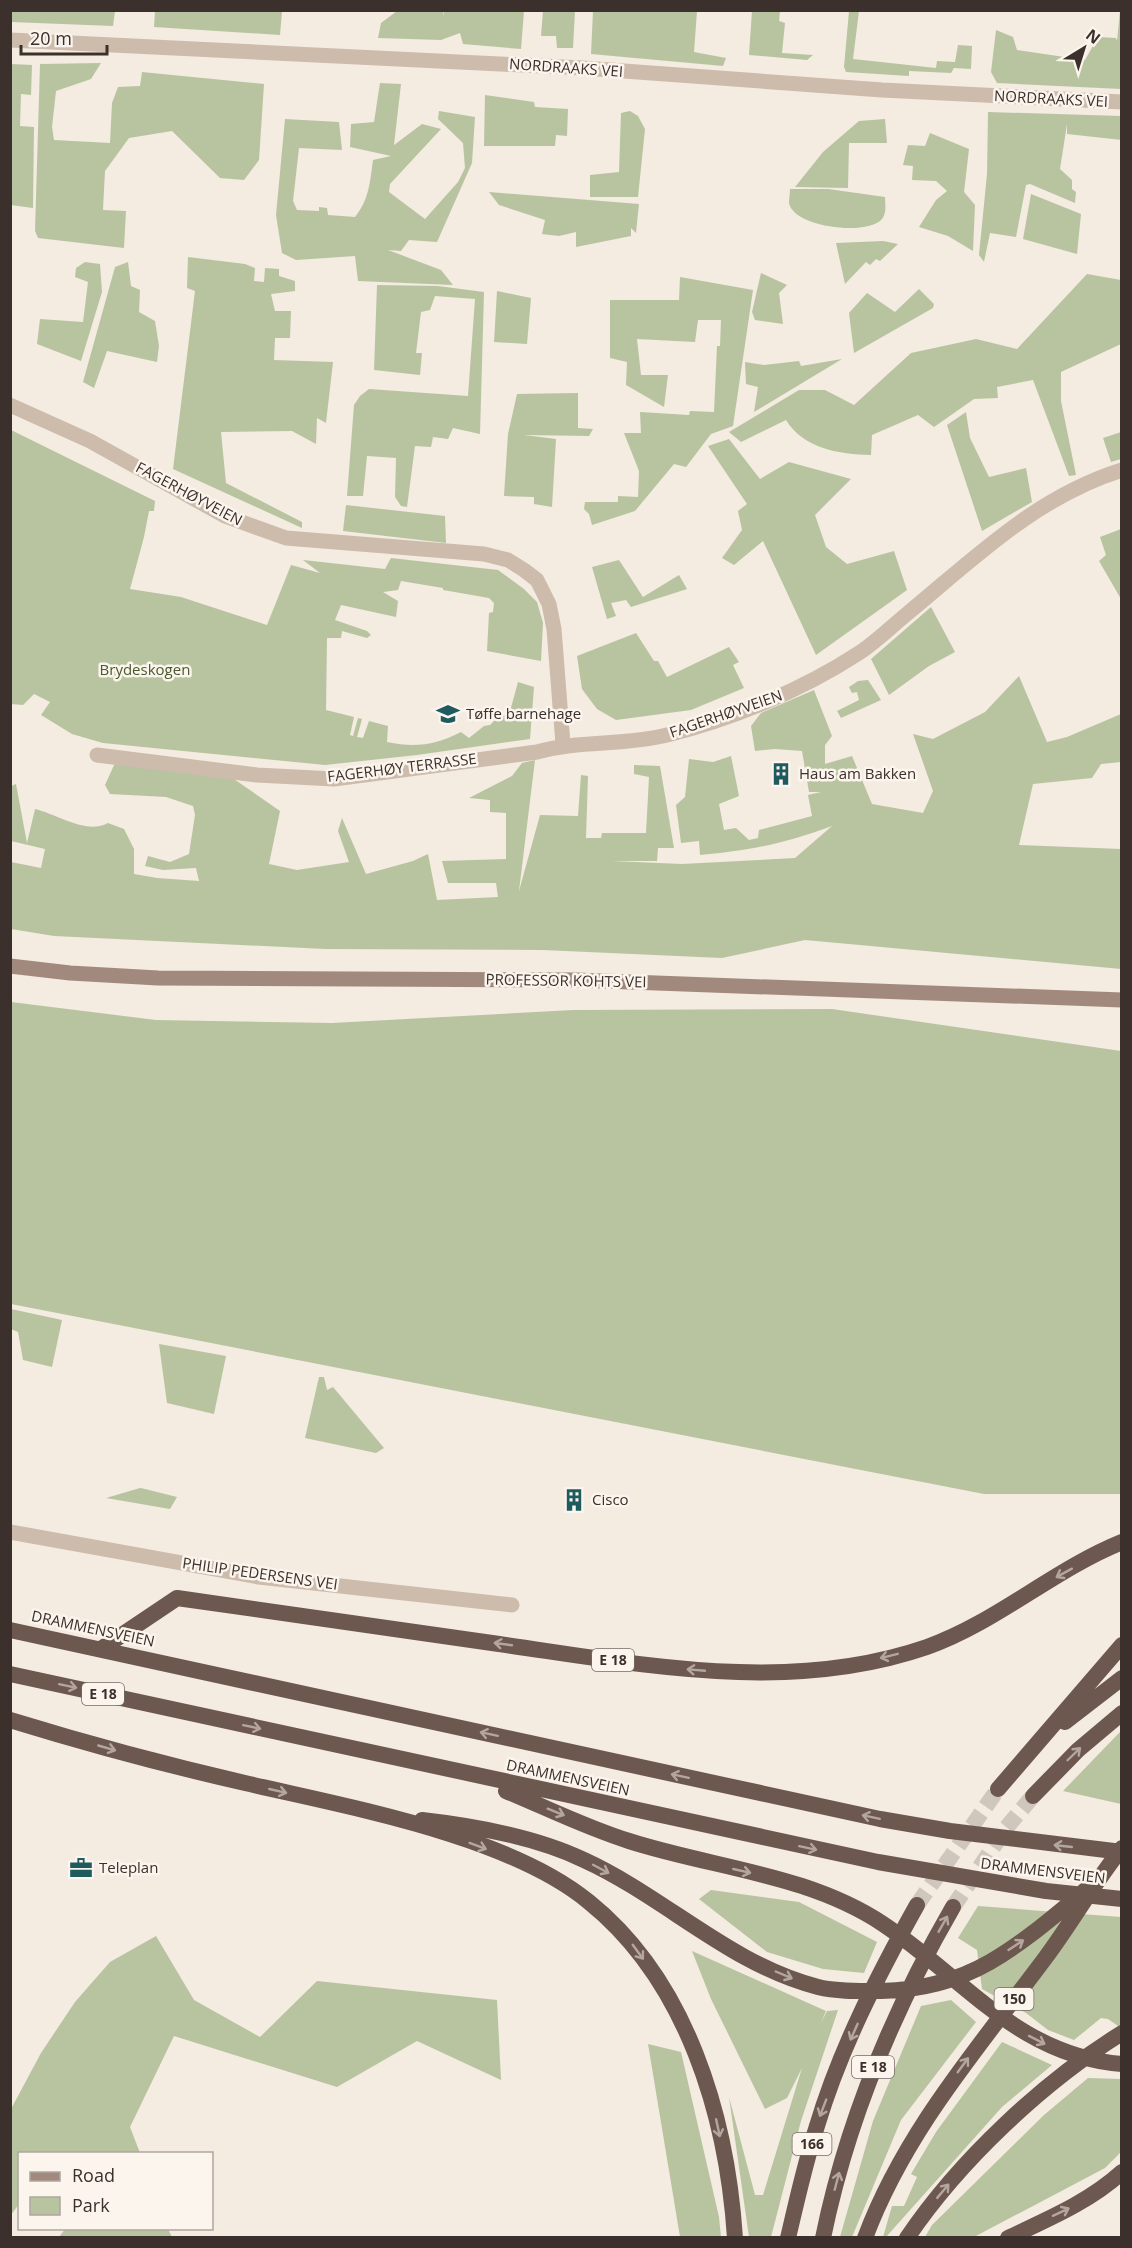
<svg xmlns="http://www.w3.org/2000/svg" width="1132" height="2248" viewBox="0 0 1132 2248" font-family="'Open Sans',sans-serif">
<rect width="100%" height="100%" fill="#f4ebe1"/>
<!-- green -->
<path fill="#b8c4a0" d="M11,10H115V11L113,26L11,22Z
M155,11H282L280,35L154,27Z
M397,11H443V16L444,11H524L521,49L463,44L460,33L441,40L378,38L381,23Z
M543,11H575L573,48H557L556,36H541Z
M697,11L694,52L726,58L723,66L591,54L593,11Z
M780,11L779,21L785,23L782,53L813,55L807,60L749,55L752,11Z
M849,11H859L853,59L936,68L937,61L955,62L958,45L972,46L971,69L954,68L951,73L909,71V76L846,72L844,67Z
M1120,11L1121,89L997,83L991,72L996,30L1013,37L1017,50L1085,60L1098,37L1116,38L1117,41Z
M101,63L91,79L56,91L52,127L54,140L110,143L112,103L118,87L140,86L142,72L264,84L259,160L244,180L220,178L172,131L129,138L105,171L103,210L126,211L124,248L38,238L35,231L40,64Z
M11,64L32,65L31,95L21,94L20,126L34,127L33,208L11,205Z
M380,83L401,84L394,145L422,124L441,129L390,184L389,192L425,219L458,182L465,168L463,143L438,119L439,111L475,117L472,163L437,242L409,240L401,251L388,250L441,270L453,285L358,281L355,256L296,260L282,253L276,215L285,119L339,122L342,150L299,148L293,201L297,210L319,211V207L327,208L328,215L355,217C369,200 370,182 373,160L391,156L350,147L351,124L374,122Z
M485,95L534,102L535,107L568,109L567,136L556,135L555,146H484Z
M630,111L638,116L645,129L638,197H590V175L619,172L621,113Z
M988,112L1121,116L1122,140L1067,134V124L1060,169L1072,180V189L1076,192L1075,203L1030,184L1026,185L1016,237L990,233L984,262L979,255L987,174Z
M885,119L887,143H849L848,188L795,187L823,152L859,121Z
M930,133L969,149L964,192L975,205L973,251L948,236L919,227L936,200L947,191L936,181L912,180L913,166L903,165L908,145L925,146Z
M790,189H828L885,197C885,204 887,213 882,219C868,236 794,228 789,203C789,199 790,193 790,189Z
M489,192L639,204L636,233L631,228V236L576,247V232L559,236L542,234L545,220L499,205Z
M1031,194L1081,214L1077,254L1023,239Z
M883,241L898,244L880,261L876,259L870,265L866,262L845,284L836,243Z
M188,257L245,264L255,268L254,281L264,282L265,268L279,269V276L295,281V291L271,294L275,311H291L290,338H275L274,360L333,362L326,423L317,418L316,444L292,431L221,432L226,483L302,522V528L173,469L195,291L187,288Z
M85,262L100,264L102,292L81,361L37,344L40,319L83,322L88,282L75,277L76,268Z
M128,262L131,286L140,290L139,312L155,321L159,346L157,362L107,351L94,388L83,382L115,267Z
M761,273L787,285L779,293L783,324L755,320L752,312Z
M1087,274L1121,280V344L1061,372V401L1076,475L1069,476L1033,380L997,387L998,398L974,399L934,427L918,415L872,435L871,455C839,454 804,449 786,420L741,442L729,432L799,390H825L854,405L911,353L976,339L1017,349Z
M680,277L753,290L733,426L711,434L686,467L674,464L635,511L592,525L589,514L584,509L585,502H618V496L638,497L639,471L624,433H641L640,412L689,415L690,411L714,412L717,346H720L721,320H698L695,342L637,339L641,375H668L664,407L626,385L627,362L610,358V300H679Z
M377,285L438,286L484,292L480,434L453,428L448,439L433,437L431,447L415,446L407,507L401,506L395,497L396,458L367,456L363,496H347L354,405L360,396L369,389L468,396L475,299L435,296L430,310L421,312L416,353H422L420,375L374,370Z
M919,289L934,304L933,308L854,353L849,313L867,293L895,312Z
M497,291L531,298L527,344L494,342Z
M842,359L754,412L758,387L746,384L745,362L764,365L799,361L801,366Z
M578,393V428L593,429L589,436L524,435L556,439L552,507L534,504V497L504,496L508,434L517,394Z
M966,412L970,438L989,477L1026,468L1032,502L982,531L947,425Z
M11,430L155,501L154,511H149L144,537L130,589L181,597L267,625L291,565L320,573L303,560L385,569L391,558L498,570L524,589L537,602L543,623L541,661L487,651L489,613L493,612L494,603L489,598L443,590V588L401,581L398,590L383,592L398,601L396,617L341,605L335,620L367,631L371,635L367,638L342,631L341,638H327L326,710L354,717L350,735L353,736L358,718L362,719L357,737L363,738L369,721L388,726L387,742C415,748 436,745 461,732L469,738L484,726L490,725L499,716L509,715L518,682L534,687L530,739L417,755L325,765L103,743L72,734L41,715L50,702L34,694L23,705L11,704Z
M1121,432V459L1111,462L1103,438Z
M729,439L760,479L789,462L851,479L815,515L826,547L847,564L894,551L907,590L816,655L763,541L734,565L722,558L742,530L738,511L747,504L708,446Z
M346,505L445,516L446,543L343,531Z
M1121,529H1122L1121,599L1099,561L1106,555L1100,537Z
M619,560L643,597L679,575L687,589L631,607L626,600L611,603L616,616L607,619L592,567Z
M931,607L955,652L929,666L889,695L871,659Z
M636,633L654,661H658L667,677L729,647L739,662L733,665L744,688L691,710L616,720L597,709L582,689L577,656Z
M1019,676L1047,742L1067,737L1121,714V762L1101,764L1092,778L1033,784L1019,845L1121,849V969L805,940L722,958L543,950L325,949L54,936L11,929V862L41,868L45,849L11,841V786L16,784L27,843L35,809C57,814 86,835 108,823L124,829L134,849V874L157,878L199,881L196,868L163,870L145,866L148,856L170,862L189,854L195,815L193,806L166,797L110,794L105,785L115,763L231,777L280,811L269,864L297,870L349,862L338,831L342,818L366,874L413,861L428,854L437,900L498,897L496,883H448L442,861L506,859V813L490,812V800L469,798L512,776L522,763L535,760L519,891L540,815L578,816L581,775L588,776L586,838H601L602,833H646L649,777L634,774V765L660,766L674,848H658L657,861H612L682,864L795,858L832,826C783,844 752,850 700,855L699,841L681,843L676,805L685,797L689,759L713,762L731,756L739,796L719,804L724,830L736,828L749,840L758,838L759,830L812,816L808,795L821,792H809L802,751L775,749L755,751L751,726L761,713L814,690L832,736L825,745V764L852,756L872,804L923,813L933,791L913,734L933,739L985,712Z
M868,680L881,700L841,718L837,711L859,700L857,692L852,693L849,687L858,681Z
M11,1002L156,1020L332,1023L573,1010L832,1009L1121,1051V1494H984L11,1304Z
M11,1309L62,1320L52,1367L23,1360L18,1332L11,1329Z
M159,1344L226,1356L214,1414L167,1403Z
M319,1377H324L327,1390L333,1387L384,1448L376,1453L305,1438Z
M140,1488H141L177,1497L170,1509L106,1498Z
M1121,1731V1804L1063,1791L1118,1734Z
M711,1890L799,1902L877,1942L864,1973L823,1969L767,1952L699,1899Z
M978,1906L1121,1917V2028L1108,2019L1101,2018L1074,2040L1048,2030L1026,2013L982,1989L977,1950L958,1938Z
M156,1936L194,2000L260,2037L317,1981L497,2000L501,2080L417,2041L337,2087L174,2036L130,2127L140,2153L20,2154L19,2204L11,2215V2109L41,2053L75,2002L110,1962Z
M692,1951L826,2011L821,2023L827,2011L838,2010L801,2121L771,2237H749L729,2097L755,2195H763L802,2068L787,2098L765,2109L711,1999Z
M951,2000L976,2022L901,2120L852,2237H840L873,2121L921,2006Z
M1002,2042L1052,2065L1002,2107L886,2237H883L892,2206H904L917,2177L911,2174L936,2132Z
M648,2044L681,2052L719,2217L721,2237H680Z
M1088,2078L1121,2079V2152L1105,2168L974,2237H925L932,2225L1044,2115Z
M66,2228L168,2229L172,2237H59Z"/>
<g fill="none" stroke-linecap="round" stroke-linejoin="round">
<!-- trunk-tunnel -->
<path stroke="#cfc6bd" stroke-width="16" stroke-dasharray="16 8" stroke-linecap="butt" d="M917,1905L998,1789
M953,1907L1006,1828L1033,1796"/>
<!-- minor -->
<path stroke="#cdbbac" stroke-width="15" d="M10,40L583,68L882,90L1122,102
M10,405L90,441L225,516L286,538L484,554L508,560L524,570L537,580L549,604L554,629L563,744
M97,755L257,775L334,779L537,752C579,740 624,746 667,735C733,719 802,690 859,653C876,642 892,626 908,613C976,557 1036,497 1122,470
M10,1532L259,1577L512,1605"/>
<!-- secondary -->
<path stroke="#a18a7d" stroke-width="15" d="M10,966L70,973L158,978L576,980L1122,1000"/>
<!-- trunk -->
<path stroke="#6c584f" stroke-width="16" d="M10,1630L880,1819L950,1831L1122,1852
M101,1649L177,1598C285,1613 392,1629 499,1644C640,1664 788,1695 927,1647C997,1622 1053,1570 1122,1542
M10,1674L878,1862L1046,1891L1122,1899
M10,1720C88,1744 166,1765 245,1783C347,1807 508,1835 589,1902C687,1981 727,2116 735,2238
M1065,1722L1122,1678
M998,1789L1122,1645
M506,1791C547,1808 587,1828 629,1841C713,1868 808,1874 883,1924C963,1977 1018,2056 1122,2064
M1033,1796L1078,1750L1122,1713
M422,1820C475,1826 536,1837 584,1860C665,1897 731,1965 818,1987C839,1992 861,1991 881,1991C919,1990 957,1981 990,1962C1028,1940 1061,1910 1094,1883
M788,2238C797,2200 805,2163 817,2126C840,2049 878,1975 917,1905
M823,2238C847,2120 893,2011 953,1907
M865,2238C905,2131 979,2047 1046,1957C1072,1922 1094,1883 1122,1848
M907,2238C959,2161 1043,2082 1122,2033
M1008,2238C1048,2219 1089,2202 1122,2172"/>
</g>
<!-- one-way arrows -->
<defs><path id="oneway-shaft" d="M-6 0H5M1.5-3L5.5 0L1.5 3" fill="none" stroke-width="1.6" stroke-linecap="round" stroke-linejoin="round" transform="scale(1.5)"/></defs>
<g stroke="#b4a69e">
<use href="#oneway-shaft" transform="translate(1064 1573) rotate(151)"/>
<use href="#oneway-shaft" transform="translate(503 1644) rotate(-172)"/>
<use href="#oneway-shaft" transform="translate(889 1656) rotate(166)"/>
<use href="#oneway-shaft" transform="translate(696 1670) rotate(-175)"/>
<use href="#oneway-shaft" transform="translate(68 1686) rotate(12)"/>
<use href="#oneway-shaft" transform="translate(252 1727) rotate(12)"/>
<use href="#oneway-shaft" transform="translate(489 1734) rotate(-168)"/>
<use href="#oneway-shaft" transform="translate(107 1748) rotate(16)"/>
<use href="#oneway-shaft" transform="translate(1074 1754) rotate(-44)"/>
<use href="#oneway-shaft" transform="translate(680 1776) rotate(-168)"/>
<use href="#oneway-shaft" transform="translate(278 1791) rotate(13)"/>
<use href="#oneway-shaft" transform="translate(556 1812) rotate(22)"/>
<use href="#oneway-shaft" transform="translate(871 1817) rotate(-168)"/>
<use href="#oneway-shaft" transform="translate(478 1846) rotate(20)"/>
<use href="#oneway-shaft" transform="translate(1063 1846) rotate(-174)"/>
<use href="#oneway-shaft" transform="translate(808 1848) rotate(12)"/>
<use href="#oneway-shaft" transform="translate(601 1869) rotate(28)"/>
<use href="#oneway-shaft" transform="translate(742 1871) rotate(13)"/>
<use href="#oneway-shaft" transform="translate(943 1924) rotate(-60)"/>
<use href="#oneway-shaft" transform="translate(1016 1945) rotate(-33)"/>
<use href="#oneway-shaft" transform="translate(638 1952) rotate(54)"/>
<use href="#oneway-shaft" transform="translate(784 1975) rotate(23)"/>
<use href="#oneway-shaft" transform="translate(854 2032) rotate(114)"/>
<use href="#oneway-shaft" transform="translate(1037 2040) rotate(27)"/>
<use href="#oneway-shaft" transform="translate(963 2065) rotate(-54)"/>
<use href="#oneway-shaft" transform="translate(823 2108) rotate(111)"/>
<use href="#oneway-shaft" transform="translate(718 2128) rotate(78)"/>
<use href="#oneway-shaft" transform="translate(837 2181) rotate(-75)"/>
<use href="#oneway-shaft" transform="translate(943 2191) rotate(-50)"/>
<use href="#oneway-shaft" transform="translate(1061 2212) rotate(-25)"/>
</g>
<!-- icons -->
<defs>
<g id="school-bare" transform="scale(1.8)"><path d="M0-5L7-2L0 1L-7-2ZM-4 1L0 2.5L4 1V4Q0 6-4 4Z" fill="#1f5a5e" stroke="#fbf5ee" stroke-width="2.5" paint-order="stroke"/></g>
<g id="building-bare" transform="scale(1.8)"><path d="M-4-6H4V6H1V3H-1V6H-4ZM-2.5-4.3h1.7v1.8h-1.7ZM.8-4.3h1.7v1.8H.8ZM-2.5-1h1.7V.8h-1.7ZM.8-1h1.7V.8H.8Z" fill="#1f5a5e" stroke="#fbf5ee" stroke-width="2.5" paint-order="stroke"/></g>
<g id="office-bare" transform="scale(1.8)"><path d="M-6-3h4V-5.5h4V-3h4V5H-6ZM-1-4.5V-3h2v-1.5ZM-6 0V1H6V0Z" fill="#1f5a5e" stroke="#fbf5ee" stroke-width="2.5" paint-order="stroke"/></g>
</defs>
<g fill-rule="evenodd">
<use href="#school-bare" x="448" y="714"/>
<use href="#building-bare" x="781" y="774"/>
<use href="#building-bare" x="574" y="1500"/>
<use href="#office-bare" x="81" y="1868"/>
</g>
<g text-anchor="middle" stroke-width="5" stroke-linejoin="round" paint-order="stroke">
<!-- shield labels -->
<g fill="#fbf5ee" stroke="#756b66" stroke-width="1.5">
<rect x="592" y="1649" width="42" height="22" rx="4.5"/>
<rect x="82" y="1683" width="42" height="22" rx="4.5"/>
<rect x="994.5" y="1988" width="39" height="22" rx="4.5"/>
<rect x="852" y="2056" width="42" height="22" rx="4.5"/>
<rect x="792.5" y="2133" width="39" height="22" rx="4.5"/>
</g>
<g font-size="14" font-weight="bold" fill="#3b302b">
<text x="613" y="1665">E 18</text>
<text x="103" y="1699">E 18</text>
<text x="1014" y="2004">150</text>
<text x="873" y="2072">E 18</text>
<text x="812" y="2149">166</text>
</g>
<!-- street labels -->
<g font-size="15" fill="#3b302b" stroke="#fbf5ee">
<text transform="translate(566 68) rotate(4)" y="5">NORDRAAKS VEI</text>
<text transform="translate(1051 99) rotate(3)" y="5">NORDRAAKS VEI</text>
<text transform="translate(189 494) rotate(28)" y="5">FAGERHØYVEIEN</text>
<text transform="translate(726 714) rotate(-19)" y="5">FAGERHØYVEIEN</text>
<text transform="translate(402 768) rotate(-7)" y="5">FAGERHØY TERRASSE</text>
<text transform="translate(566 981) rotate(1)" y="5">PROFESSOR KOHTS VEI</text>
<text transform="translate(260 1574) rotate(8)" y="5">PHILIP PEDERSENS VEI</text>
<text transform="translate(93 1629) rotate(12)" y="5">DRAMMENSVEIEN</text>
<text transform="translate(568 1778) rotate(12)" y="5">DRAMMENSVEIEN</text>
<text transform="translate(1043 1871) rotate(7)" y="5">DRAMMENSVEIEN</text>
</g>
<!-- park labels -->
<g font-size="15" fill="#4a5a2e" stroke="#fbf5ee">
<text x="145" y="675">Brydeskogen</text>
</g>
<!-- poi labels -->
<g font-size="15" fill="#3b302b" stroke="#fbf5ee" text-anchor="start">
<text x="466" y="719">Tøffe barnehage</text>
<text x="799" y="779">Haus am Bakken</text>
<text x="592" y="1505">Cisco</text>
<text x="99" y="1873">Teleplan</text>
</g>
</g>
<!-- border -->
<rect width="1132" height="2248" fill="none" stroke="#3b302b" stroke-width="24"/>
<!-- legend -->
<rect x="18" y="2152" width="195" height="78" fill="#fbf5ee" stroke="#aea6a0" stroke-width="1.5"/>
<rect x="30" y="2172" width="30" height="9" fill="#a18a7d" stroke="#aea6a0" stroke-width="1.5"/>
<text x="72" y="2182" font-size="18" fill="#3b302b">Road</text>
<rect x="30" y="2197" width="30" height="18" fill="#b8c4a0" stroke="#aea6a0" stroke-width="1.5"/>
<text x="72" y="2212" font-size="18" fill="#3b302b">Park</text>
<!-- north arrow -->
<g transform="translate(1084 48) rotate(38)" stroke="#fbf5ee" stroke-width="4.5" paint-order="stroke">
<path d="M0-4.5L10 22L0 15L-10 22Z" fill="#3b302b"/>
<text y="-9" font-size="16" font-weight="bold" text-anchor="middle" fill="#3b302b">N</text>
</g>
<!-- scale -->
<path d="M21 45v9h86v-9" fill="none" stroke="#3b302b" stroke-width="3"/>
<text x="30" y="45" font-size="18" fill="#3b302b" stroke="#fbf5ee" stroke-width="4.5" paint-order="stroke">20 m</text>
</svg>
